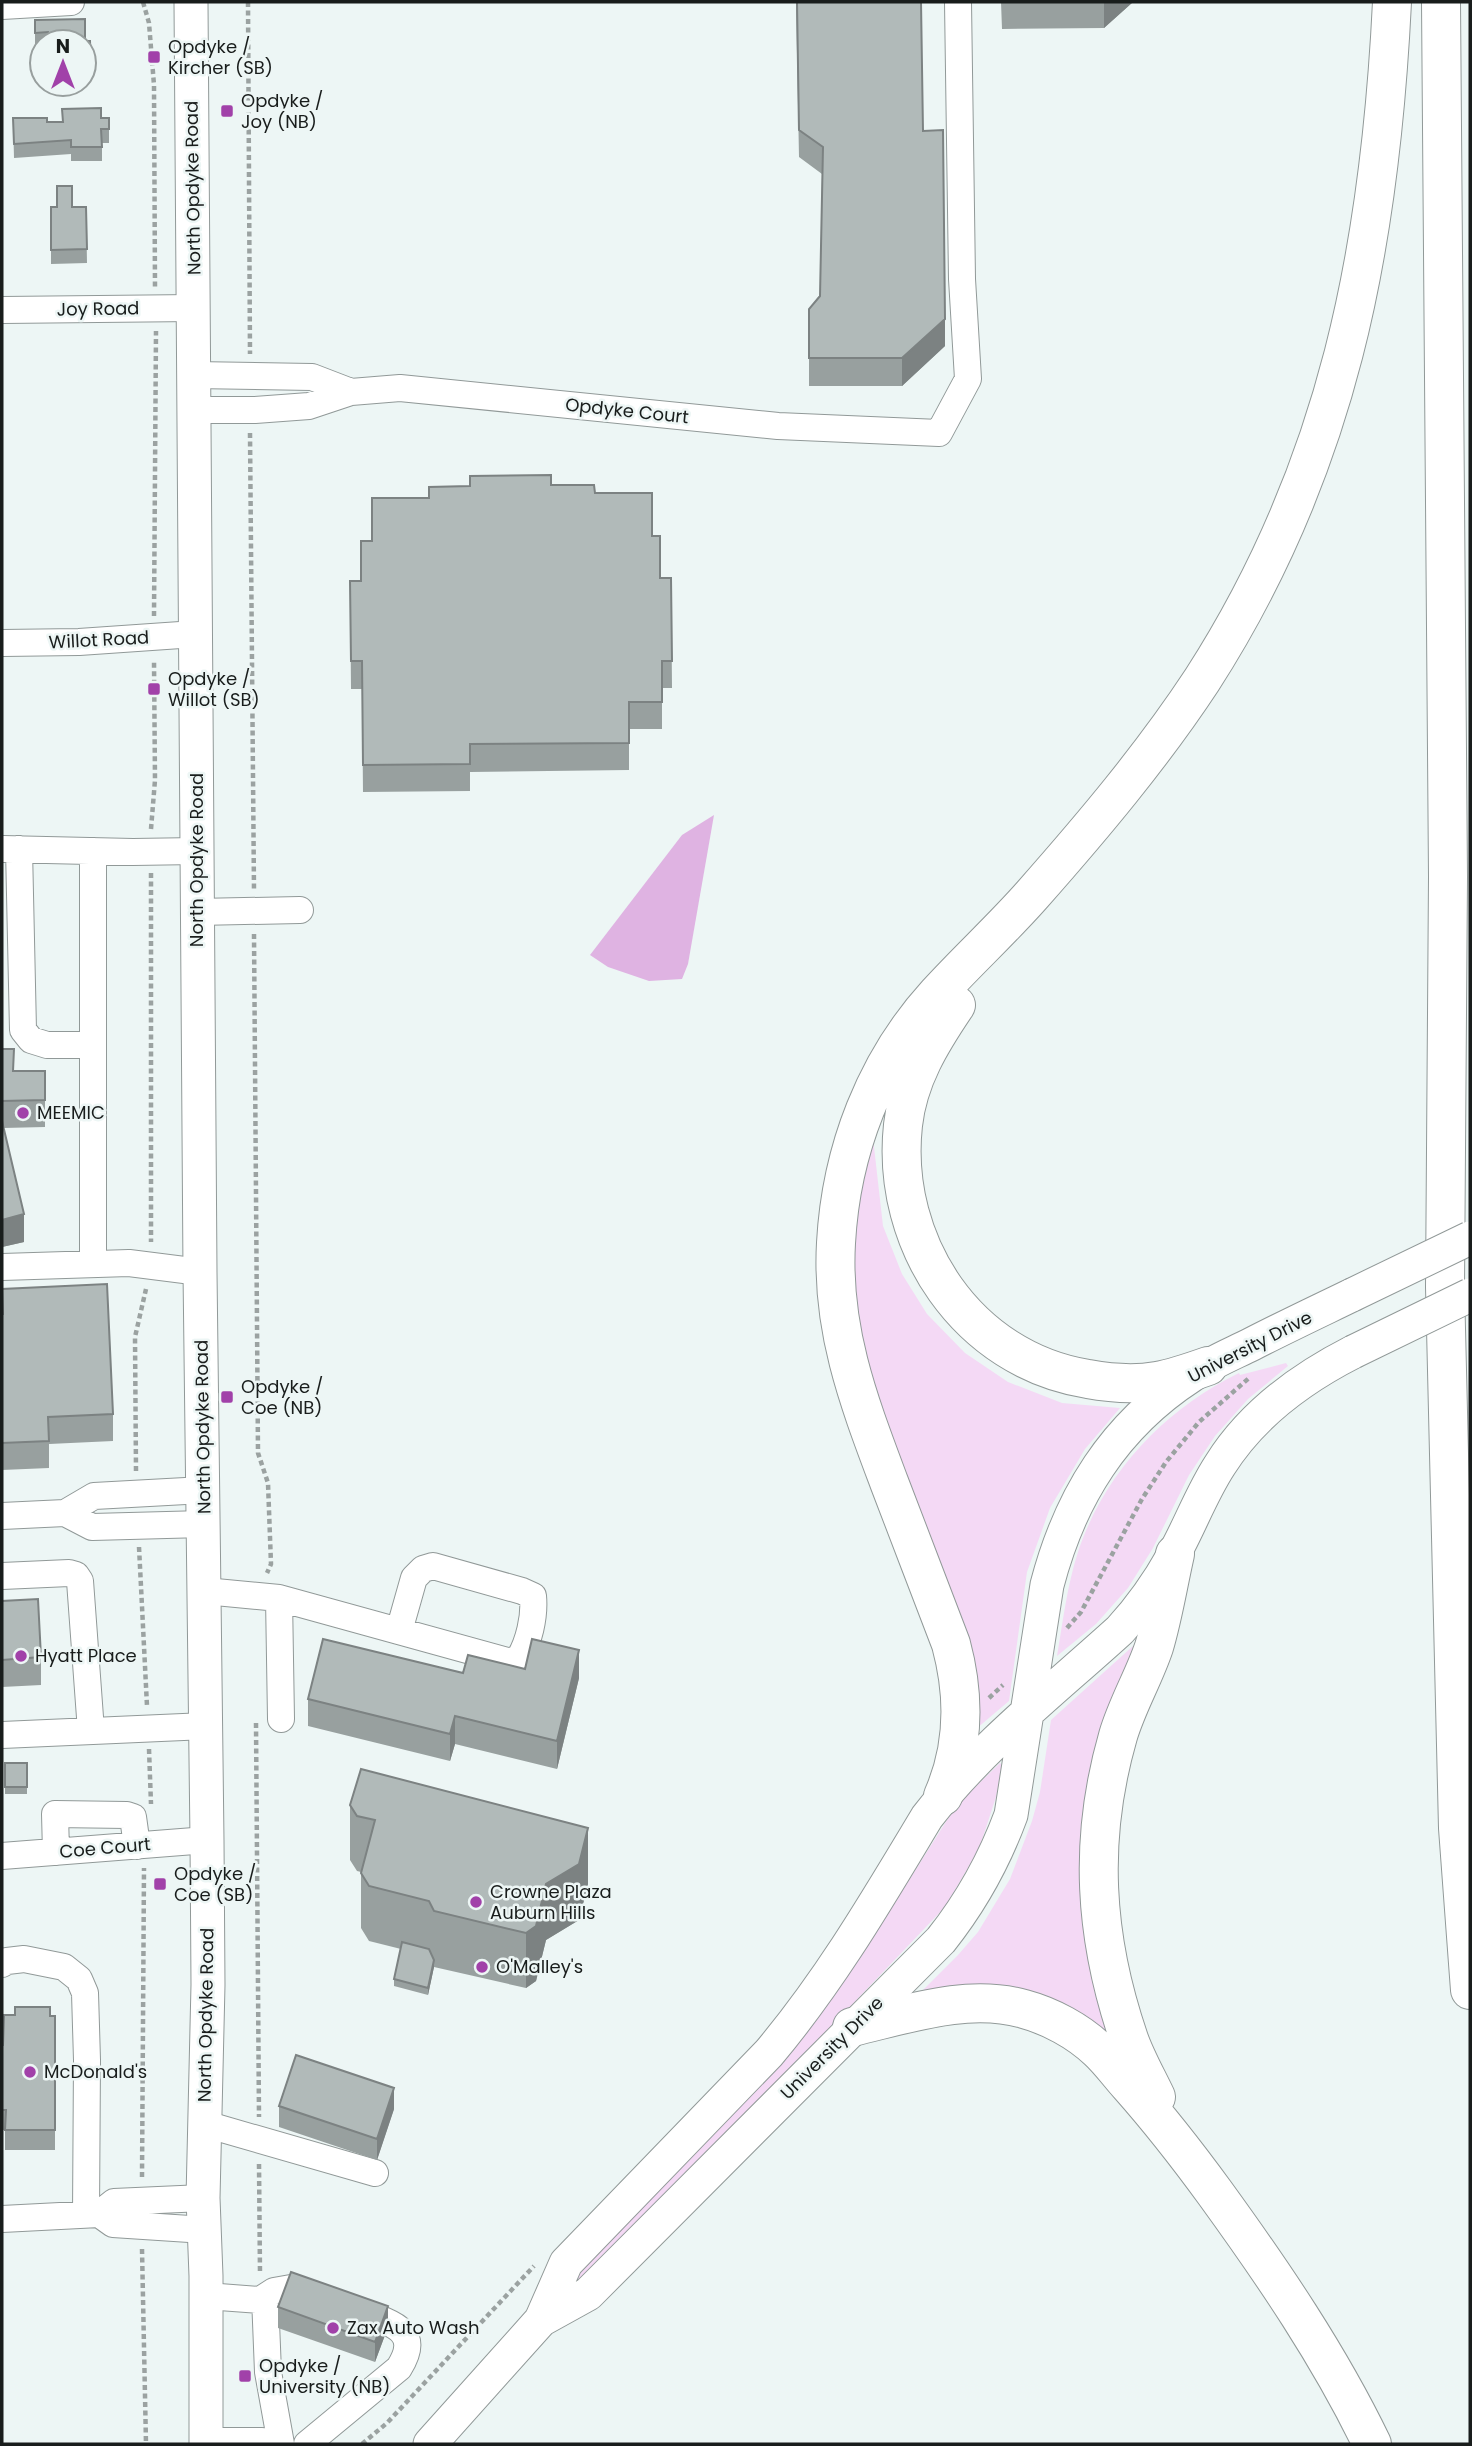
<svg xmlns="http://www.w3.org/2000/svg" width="1472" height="2446" viewBox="0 0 1472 2446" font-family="Poppins,sans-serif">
<rect width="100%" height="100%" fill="#edf6f5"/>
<!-- green -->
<path fill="#f4d9f5" d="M873,1138L883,1226L902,1274L927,1314L965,1353L1008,1382L1062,1403L1120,1408L1085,1449L1050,1508L1027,1572L1009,1701L976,1729L954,1619L850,1311L854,1195Z
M1286,1363L1288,1366L1248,1399L1215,1436L1189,1475L1153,1548L1128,1588L1096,1624L1057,1656C1063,1621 1067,1586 1078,1552C1104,1473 1165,1409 1239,1373L1240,1375Z
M1133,1646H1136L1117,1693L1110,2031L1103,2035L920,1993L958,1955L978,1932L1010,1879L1032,1821L1040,1792L1051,1720Z
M1000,1763L1002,1765L996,1797L979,1849L945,1907L845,2012L579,2284L574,2281L593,2256L803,2037L861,1956L949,1817L966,1796Z"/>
<!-- water -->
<path fill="#dfb3e2" d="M714,815L688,964L682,979L649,981L608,967L590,955L682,835Z"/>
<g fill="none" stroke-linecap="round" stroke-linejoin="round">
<!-- minor casing -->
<g stroke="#919998" stroke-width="28">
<path id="minor" d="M2,6L71,2
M2,310L194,308
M194,375L312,377L351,392
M194,410H255L309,406L351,392L400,388L778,426L939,433L968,379L962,279L958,2
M2,643L79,642L195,634
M3,849L133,852L197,851
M19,849L23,1030L31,1040L47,1045H93
M93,851V1264
M197,912L300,910
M2,1267L129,1263L200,1272
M65,1513L92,1527L204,1524
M2,1516L65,1513L94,1496L204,1490
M2,1576L69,1573L76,1575L80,1581L91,1731
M205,1591L279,1598L281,1719
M279,1598L507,1661L518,1660C529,1643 535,1616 533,1596L522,1591L433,1566L423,1569L414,1578L399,1631
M2,1735L206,1726
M56,1852L55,1814L127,1815L133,1817L137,1846
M2,1856L207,1840
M2,1964L7,1961L24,1959L64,1967L79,1979L85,1993L87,2060L86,2214
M205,2124L375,2173
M99,2214L113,2224L205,2230
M2,2219L99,2214L114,2202L203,2198
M206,2296L260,2300L274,2291L291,2288L318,2297
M265,2297L268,2372L281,2444
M206,2441H262L276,2444
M307,2444L399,2368C425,2327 384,2321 354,2310"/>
</g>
<!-- major casing -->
<g stroke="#919998" stroke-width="35">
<path id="major" d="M191,2L200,1272L207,1840L208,1985L203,2198L206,2276V2444
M541,2320L588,2294L941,1940C972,1901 994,1861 1011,1815L1047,1585C1070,1497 1114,1426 1191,1376C1210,1363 1232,1354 1252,1344C1285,1327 1319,1311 1352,1295
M430,2444L541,2320L566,2263L769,2053C831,1979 877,1900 927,1817C982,1746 1054,1690 1120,1630C1141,1607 1158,1583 1173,1556C1190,1526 1201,1494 1220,1465C1252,1414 1300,1379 1353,1352"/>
</g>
<!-- highway casing -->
<g stroke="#919998" stroke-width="40">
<path id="highway" d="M1441,2L1448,877L1445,1287L1458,1828L1470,1990
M956,1005C931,1042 908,1079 903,1125C890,1244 968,1360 1088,1379C1110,1383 1134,1385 1157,1381C1174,1378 1191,1372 1208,1366
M943,1796C965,1746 965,1696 951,1644C930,1590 910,1536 889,1482C859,1402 831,1330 836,1243C841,1151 875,1062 937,994C968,960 1002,929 1032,895C1092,827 1152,756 1202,680C1338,469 1380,248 1392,2
M852,2027C908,2014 968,1993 1024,2009C1050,2016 1078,2031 1098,2050C1109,2060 1119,2074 1129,2085C1160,2120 1188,2156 1215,2193C1273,2273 1329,2355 1372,2444
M1156,2097C1147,2078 1136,2059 1129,2039C1094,1937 1088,1840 1118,1736C1127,1705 1144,1677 1154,1647C1163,1617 1168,1585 1175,1554"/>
</g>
<!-- path -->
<path stroke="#9ba2a1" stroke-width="4.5" stroke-dasharray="5 3.5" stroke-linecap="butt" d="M143,2L149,23L154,85L155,287
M248,2L250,354
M250,433L254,890
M154,616L156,331
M151,829L155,780L154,660
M151,873V1242
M254,934L258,1453L268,1483L271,1564L267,1573
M136,1471L135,1337L146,1289
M139,1547L147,1706
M1067,1628L1081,1612L1142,1499L1166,1462L1199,1422L1249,1378
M989,1698L1003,1685
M256,1723L259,2117
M149,1749L151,1804
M259,2164L260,2274
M142,2177L144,1868
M142,2249L146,2444
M362,2444L387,2423L534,2266"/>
<!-- minor -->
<use href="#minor" stroke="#fff" stroke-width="26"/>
<!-- major -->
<use href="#major" stroke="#fff" stroke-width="33"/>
<!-- highway -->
<use href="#highway" stroke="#fff" stroke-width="38"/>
<!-- major-bridge casing -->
<g stroke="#919998" stroke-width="35" stroke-linecap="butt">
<path id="major-bridge" d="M1352,1295L1470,1238
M1353,1352L1470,1295"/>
</g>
<!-- major-bridge -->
<use href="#major-bridge" stroke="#fff" stroke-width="33"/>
</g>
<!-- wall -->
<path fill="#98a09f" d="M796,2L923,131L945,346L902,386H809V309L820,296L822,174L799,157Z
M1001,2H1133L1104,28L1002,29Z
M35,20L85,41H90L91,81H84V42L35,47Z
M13,118L47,122L109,118V143H102V161H71V154L14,158Z
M51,207H86L87,263L51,264Z
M551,485L595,493L652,536L660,578H671L672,688H662V729H629V770L470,772V791L363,792L362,689H351L350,581H361L429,498Z
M2,1049L14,1071H45V1127L3,1128L24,1242L2,1247Z
M2,1289L113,1414V1441L49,1444V1468L2,1470Z
M2,1601L41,1657V1685L2,1687Z
M525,1669L579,1678L557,1769L455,1744L450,1761L308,1726V1699L463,1673Z
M5,1763H27V1794H5Z
M350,1805L588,1884L579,1920L546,1940L536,1981L526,1988L434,1967L428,1995L394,1986V1979L401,1949L369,1941L361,1928V1872L357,1871L350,1860Z
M50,2016H55V2150H5V2130H2V2045Z
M279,2106L394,2109L377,2160L279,2127Z
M278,2307L388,2327L375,2362L278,2328Z"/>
<!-- shaded-wall -->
<path fill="#7c8282" d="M1104,2H1133L1104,28Z
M945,319V346L902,386V358Z
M24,1214V1242L2,1247V1220Z
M579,1650V1678L557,1769V1741Z
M455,1716V1744L450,1761V1734Z
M588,1828V1884L579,1920L546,1940L536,1981L526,1988V1933L546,1884Z
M434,1960V1967L428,1995V1988Z
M394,2088V2109L377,2160V2139Z
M388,2306V2327L375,2362V2342Z"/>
<!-- building -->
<path fill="#b1bab9" stroke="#7c8282" stroke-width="2" d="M797,2H921L923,131L943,130L945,319L902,358H809V309L820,296L823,147L799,130Z
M85,19V41H90L91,67H84V42H42V39H49L48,32L35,33V20Z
M101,108V118H109V129H101L102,147H71V140L14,144L13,118H47V122H63L62,109Z
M57,186H72V207H86L87,249L51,250V207H57Z
M551,475V485H594L595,493H652V536H660V578H671L672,661H662V702H629V743L470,744V764L363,765L362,661H351L350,581H361V541H372V498H429V487L470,486V476Z
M2,1049H14L13,1071H45V1100L2,1101Z
M2,1121L24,1214L2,1220Z
M107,1284L113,1414L48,1417L49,1441L2,1443V1314H3L2,1289Z
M38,1599L41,1657L2,1660V1601Z
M323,1639L463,1673L468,1655L525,1669L532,1639L579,1650L557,1741L455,1716L450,1734L308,1699Z
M5,1763H27V1787H5Z
M361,1769L588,1828L579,1864L546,1884L536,1926L526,1933L434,1911L429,1901L369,1886L361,1873L375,1820L357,1816L350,1805Z
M402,1942L429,1949L434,1960L428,1988L394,1979Z
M15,2007H50V2016H55V2130H5L6,2110H2V2045H3L4,2015H15Z
M296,2055L394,2088L377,2139L279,2106Z
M291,2272L388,2306L375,2342L278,2307Z"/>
<!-- markers -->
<g fill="#a141a9" stroke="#edf6f5" stroke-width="2.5">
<rect x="147" y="50" width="14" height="14" rx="3.5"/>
<rect x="220" y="104" width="14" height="14" rx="3.5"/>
<rect x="147" y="682" width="14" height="14" rx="3.5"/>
<circle cx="23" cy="1113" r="7"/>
<rect x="220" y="1390" width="14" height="14" rx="3.5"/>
<circle cx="21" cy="1656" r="7"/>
<rect x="153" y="1877" width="14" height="14" rx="3.5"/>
<circle cx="476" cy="1902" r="7"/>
<circle cx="482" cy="1967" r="7"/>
<circle cx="30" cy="2072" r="7"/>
<circle cx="333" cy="2328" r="7"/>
<rect x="238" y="2369" width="14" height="14" rx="3.5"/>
</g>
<g text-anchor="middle" stroke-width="5" stroke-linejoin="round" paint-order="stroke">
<!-- poi labels -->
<g font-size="18" fill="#191d1c" stroke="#edf6f5" text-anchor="start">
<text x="168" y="53">Opdyke /<tspan x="168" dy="21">Kircher (SB)</tspan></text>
<text x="241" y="107">Opdyke /<tspan x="241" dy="21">Joy (NB)</tspan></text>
<text x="168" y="685">Opdyke /<tspan x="168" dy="21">Willot (SB)</tspan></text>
<text x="37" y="1119">MEEMIC</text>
<text x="241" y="1393">Opdyke /<tspan x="241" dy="21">Coe (NB)</tspan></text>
<text x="35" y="1662">Hyatt Place</text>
<text x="174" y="1880">Opdyke /<tspan x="174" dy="21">Coe (SB)</tspan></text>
<text x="490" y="1898">Crowne Plaza<tspan x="490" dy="21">Auburn Hills</tspan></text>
<text x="496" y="1973">O'Malley's</text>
<text x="44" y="2078">McDonald's</text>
<text x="347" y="2334">Zax Auto Wash</text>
<text x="259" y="2372">Opdyke /<tspan x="259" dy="21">University (NB)</tspan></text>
</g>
<!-- street labels -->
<g font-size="18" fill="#191d1c" stroke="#edf6f5">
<text transform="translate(193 188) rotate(-91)" y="6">North Opdyke Road</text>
<text transform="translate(98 309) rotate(-1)" y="6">Joy Road</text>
<text transform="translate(627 411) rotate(6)" y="6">Opdyke Court</text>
<text transform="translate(99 640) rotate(-3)" y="6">Willot Road</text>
<text transform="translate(197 860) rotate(-90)" y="6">North Opdyke Road</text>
<text transform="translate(1250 1347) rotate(-27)" y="6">University Drive</text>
<text transform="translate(203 1427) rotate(-91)" y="6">North Opdyke Road</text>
<text transform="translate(105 1848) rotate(-5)" y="6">Coe Court</text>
<text transform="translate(206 2015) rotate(-89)" y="6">North Opdyke Road</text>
<text transform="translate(832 2048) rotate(-45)" y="6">University Drive</text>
</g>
</g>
<!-- border -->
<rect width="1472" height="2446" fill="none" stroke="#191d1c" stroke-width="7"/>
<!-- north arrow -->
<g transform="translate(63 63)"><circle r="33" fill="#edf6f5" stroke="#989f9e" stroke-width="2"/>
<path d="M0-5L12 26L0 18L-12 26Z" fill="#a141a9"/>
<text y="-10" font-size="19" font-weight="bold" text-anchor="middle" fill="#191d1c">N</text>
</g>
</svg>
